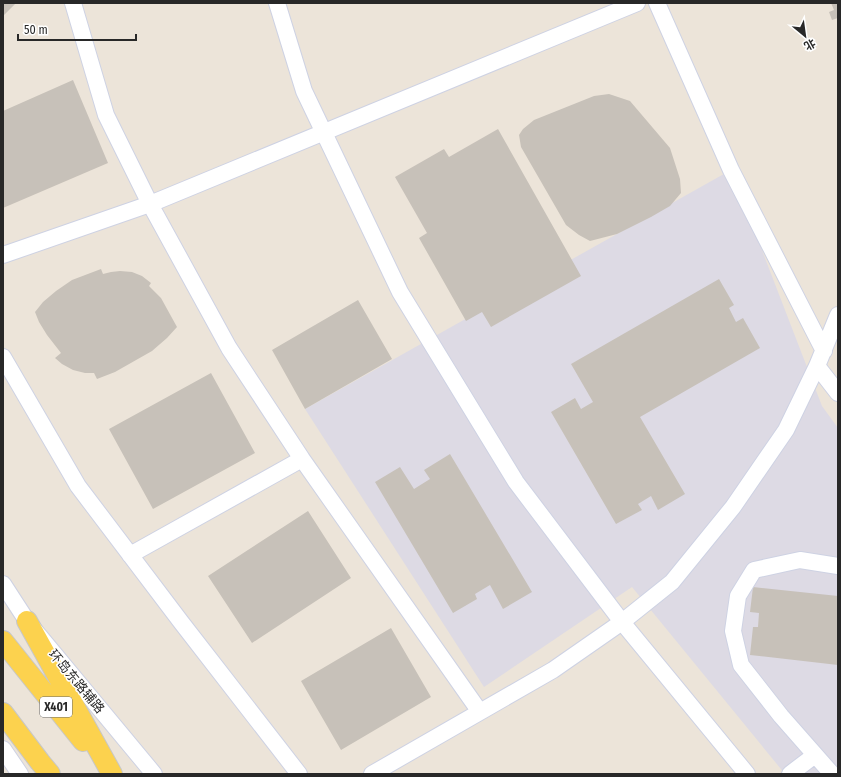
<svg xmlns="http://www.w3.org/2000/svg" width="841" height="777" viewBox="0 0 841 777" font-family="'Fira Sans Condensed','Noto Sans SC',sans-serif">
<rect width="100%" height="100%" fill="#ece4d9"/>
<!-- industrial -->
<path fill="#dddae4" d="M731,170L822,406L838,428V774H785L632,587L484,687L305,409Z"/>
<!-- building -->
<path fill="#c7c1b9" d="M3,3H16L3,16Z
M831,3H838V18L832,20L829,12L834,10Z
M73,80L108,163L3,208V111Z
M609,94L630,101L670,148L680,179L681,193L670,206L651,217L617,234L590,241L579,235L566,225L521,147L519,135L523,129L534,120L594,96Z
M498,129L581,276L491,327L482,312L466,321L419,238L427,233L395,177L444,149L449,157Z
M101,269L103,274L111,272L120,271L132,272L142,276L151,283L149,286L161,298L177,327L167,338L152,351L115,372L97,379L94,373H85L73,370L62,364L55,358L61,353L47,335L39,322L35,312L43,302L56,291L72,280Z
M719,279L734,305L729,308L736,322L743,318L760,348L640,417L685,494L658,510L651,496L638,504L642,510L616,524L551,412L575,398L581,409L593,402L571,364Z
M358,300L392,359L305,409L272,350Z
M211,373L255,453L153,509L109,429Z
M450,454L532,592L503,609L490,585L475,594L477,599L453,613L375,482L400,467L414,489L430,479L424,470Z
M308,511L351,578L252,643L208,576Z
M753,587L838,596V665L750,655L753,627H758L759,613L750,612Z
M391,628L431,697L341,750L301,681Z"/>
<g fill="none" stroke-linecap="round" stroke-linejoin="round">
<!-- minor casing -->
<g stroke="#ced2e3" stroke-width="18">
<path id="minor" d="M73,3L106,115L150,204L229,348L302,459L480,712
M277,3L304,91L400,292L516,482L622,622L747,774
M657,3L731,170L824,351
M3,255L150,204L637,3
M3,357L78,486L181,622L299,774
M817,366L838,393
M130,555L302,459
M3,584L27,621L154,774
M3,749L20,774
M372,774L553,670L622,622L672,582L733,507L786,430L817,366L838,315
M790,774L815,755
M832,774L781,716L741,665L733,631L738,596L754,570L800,560L838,566"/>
</g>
<!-- major casing -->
<g stroke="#c7c7c7" stroke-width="22">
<path id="major" d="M27,621L112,774
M3,641L83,741
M3,713L40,762L50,774"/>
</g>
<!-- minor -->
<use href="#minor" stroke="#fff" stroke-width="16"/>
<!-- major -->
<use href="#major" stroke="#fcd24e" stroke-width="20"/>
</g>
<g text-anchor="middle" stroke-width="3" stroke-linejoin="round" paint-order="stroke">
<!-- shield labels -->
<rect fill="#fff" stroke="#686868" stroke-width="1" x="40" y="697" width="32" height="20" rx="3"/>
<g font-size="12" font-weight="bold" fill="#282828">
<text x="56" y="711">X401</text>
</g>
<!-- street labels -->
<g font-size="13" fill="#282828" stroke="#fff">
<text transform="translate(77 681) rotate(50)" y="5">环岛东路辅路</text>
</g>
</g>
<!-- border -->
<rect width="841" height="777" fill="none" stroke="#282828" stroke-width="8"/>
<!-- north arrow -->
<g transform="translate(805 36) rotate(151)" stroke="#ffffff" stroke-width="3" paint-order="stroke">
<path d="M0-3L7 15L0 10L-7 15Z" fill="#282828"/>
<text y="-6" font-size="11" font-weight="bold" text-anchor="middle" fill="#282828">北</text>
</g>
<!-- scale -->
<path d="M18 34v6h118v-6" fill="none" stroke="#282828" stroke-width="2"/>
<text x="24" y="34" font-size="12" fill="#282828" stroke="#ffffff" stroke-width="3" paint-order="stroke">50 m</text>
</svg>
